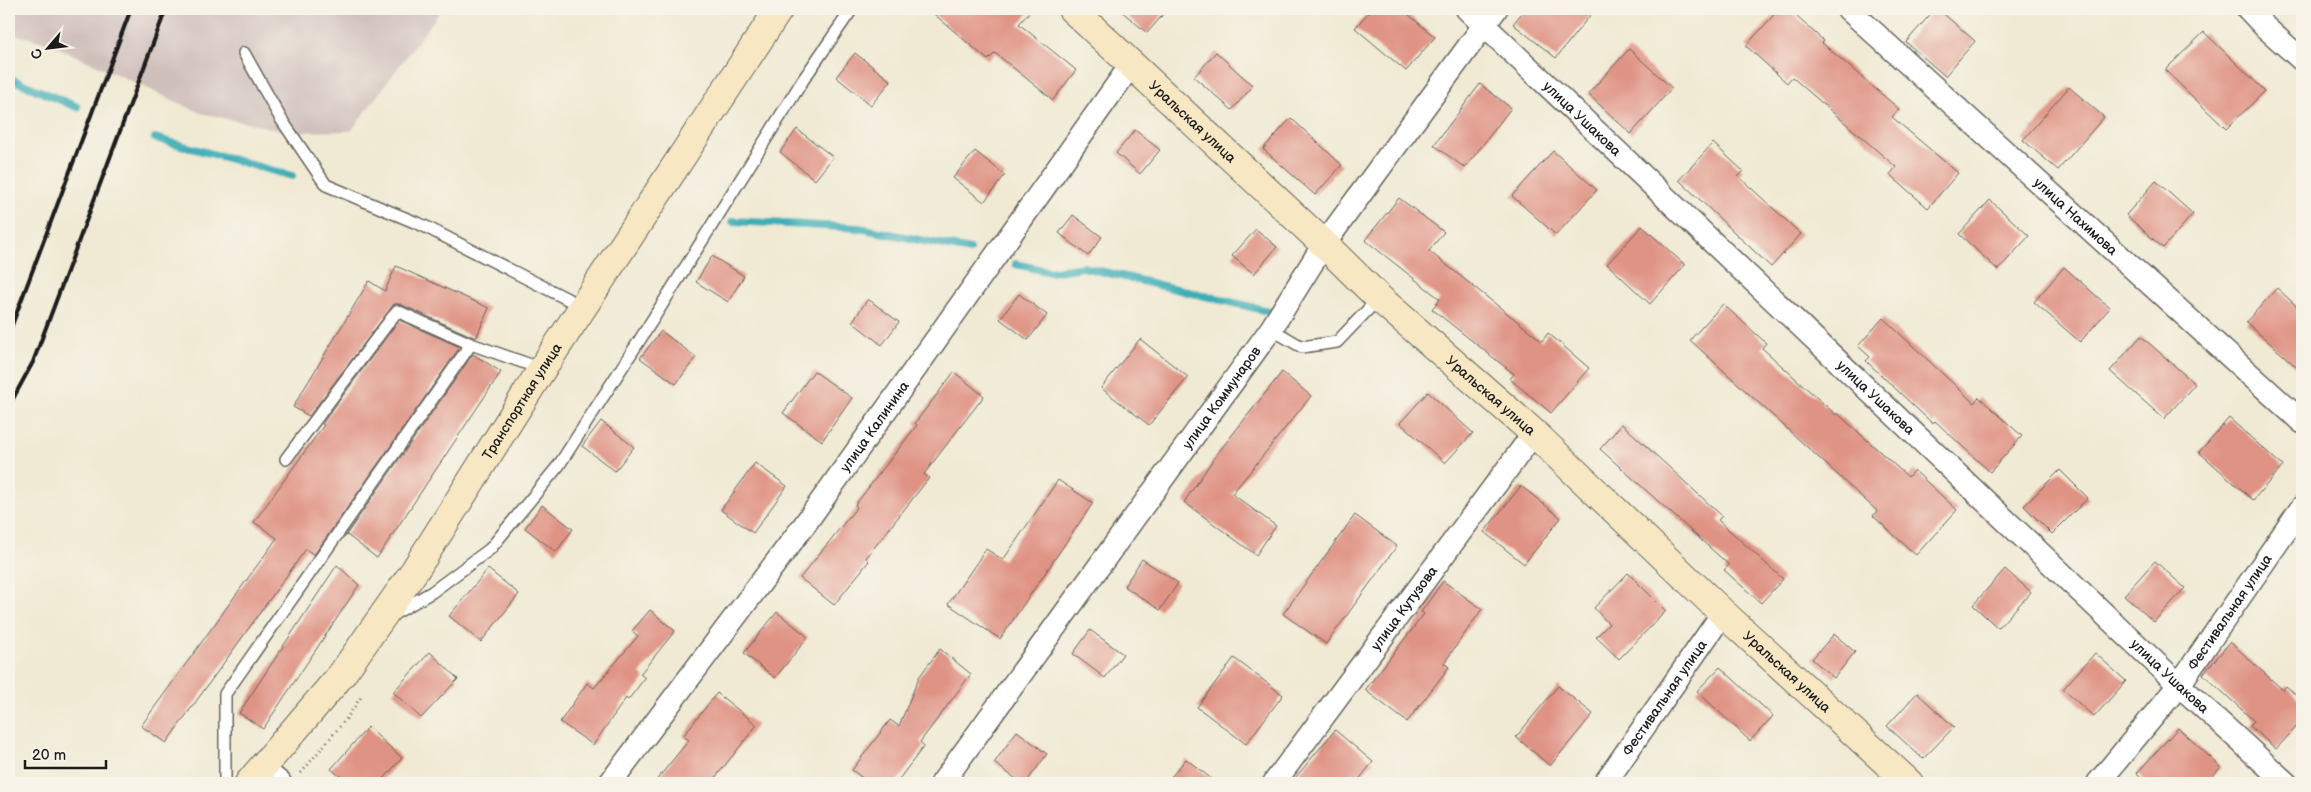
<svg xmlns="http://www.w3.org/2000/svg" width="2311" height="792" viewBox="0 0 2311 792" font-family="'Balsamiq Sans',sans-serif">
<rect width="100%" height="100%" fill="#f7f3e8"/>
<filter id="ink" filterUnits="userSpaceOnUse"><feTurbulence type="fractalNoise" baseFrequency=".02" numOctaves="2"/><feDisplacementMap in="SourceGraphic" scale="10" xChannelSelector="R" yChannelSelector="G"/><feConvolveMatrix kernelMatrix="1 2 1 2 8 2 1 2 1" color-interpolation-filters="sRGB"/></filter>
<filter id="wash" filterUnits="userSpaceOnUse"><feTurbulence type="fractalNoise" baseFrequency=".0096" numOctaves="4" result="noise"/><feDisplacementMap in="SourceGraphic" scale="20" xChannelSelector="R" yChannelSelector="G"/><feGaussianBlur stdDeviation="1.12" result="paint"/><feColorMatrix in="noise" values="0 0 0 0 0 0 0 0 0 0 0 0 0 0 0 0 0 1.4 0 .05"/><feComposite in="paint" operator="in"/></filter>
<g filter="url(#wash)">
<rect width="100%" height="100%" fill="#f0ead4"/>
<!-- industrial -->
<path fill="#d0c0bc" d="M9,9H442L351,131L289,132L201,113L48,43L9,33Z"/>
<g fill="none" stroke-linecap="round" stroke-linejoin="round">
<!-- stream -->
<path stroke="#3daeb8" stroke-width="8" d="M9,78L77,107
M155,138L292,176
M733,221L859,228L970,250
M1016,264L1050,272L1083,267L1268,311"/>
</g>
<g id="blocks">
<!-- building -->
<path fill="#df9384" d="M928,9H1032L1019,24L1076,70L1053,100L995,53L988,60Z
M1119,9H1168L1147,33Z
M1371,9H1402L1435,37L1406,71L1355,28Z
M1525,9H1595L1556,58L1513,24Z
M1779,9H1788L1824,41L1822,43L1899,109L1892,117L1958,173L1928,208L1890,175L1896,167L1792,77L1787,83L1746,46Z
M1935,9H1938L1975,41L1945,76L1906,42Z
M2204,32L2265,91L2226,129L2165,70Z
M1629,49L1672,88L1631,134L1588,94Z
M1216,52L1253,86L1232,110L1194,77Z
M855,53L891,81L871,105L836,77Z
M1480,84L1511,108L1465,168L1434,145Z
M2069,87L2104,117L2058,170L2023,140Z
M1291,118L1342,165L1315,195L1263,149Z
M797,129L833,157L815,180L780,152Z
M1135,130L1160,150L1140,174L1116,153Z
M1713,143L1743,171L1738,176L1801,234L1771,267L1679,180Z
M975,151L1005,175L984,202L953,178Z
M1553,151L1597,190L1556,235L1512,196Z
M2156,181L2193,214L2163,248L2126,215Z
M1399,198L1444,232L1429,251L1542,341L1548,333L1589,368L1551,413L1510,379L1514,374L1432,309L1440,299L1365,240Z
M1990,200L2029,236L1998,270L1959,234Z
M1073,215L1102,237L1088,256L1059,233Z
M1642,226L1685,265L1650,304L1607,264Z
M1256,229L1277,247L1254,274L1232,256Z
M712,256L744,276L728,302L696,282Z
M396,266L489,308L476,338L400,304H394L309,416L293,407L369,281L385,291Z
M2064,267L2110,308L2080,342L2034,302Z
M2277,288L2302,311V372L2246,322Z
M1019,294L1047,315L1028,340L1000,319Z
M868,299L899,322L882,345L852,322Z
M1723,304L1766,343L1762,348L1836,415L1837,413L1908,477L1914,470L1957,510L1916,555L1873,516L1877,511L1690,340Z
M1883,318L1974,403L1979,397L2022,436L1990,472L1935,421L1933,424L1866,361L1870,357L1858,346Z
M399,320L460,347L314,555L306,549L166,743L141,726L277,538L254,522L324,425L322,424Z
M661,331L696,357L676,384L640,358Z
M2141,336L2195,384L2164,419L2110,371Z
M1140,339L1188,377L1149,425L1101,388Z
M473,354L501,372L377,558L347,535L344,538Z
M814,371L852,398L822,441L783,413Z
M954,372L984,396L924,474L929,478L866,558L869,561L834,605L800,578L857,507L855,505L917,425L915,423Z
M1282,372L1311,396L1232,494L1276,526L1256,555L1184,502L1217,454Z
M1428,392L1473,433L1445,463L1400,423Z
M2229,418L2283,466L2253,500L2199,452Z
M601,421L634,447L615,471L582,446Z
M1622,424L1722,516L1718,520L1783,579L1761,603L1724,570L1729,565L1600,449Z
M755,463L787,486L753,533L721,510Z
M2060,470L2088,498L2052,534L2024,506Z
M1058,480L1093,503L1000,639L948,604L986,549L1003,560Z
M1521,486L1561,518L1524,564L1484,532Z
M542,505L573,529L556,552L525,528Z
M1355,515L1397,546L1326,644L1283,614Z
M1142,559L1178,583L1160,610L1124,586Z
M2155,561L2185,588L2154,622L2124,595Z
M337,565L359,585L263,729L239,713Z
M488,569L519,594L481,642L449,616Z
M2005,569L2031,592L1998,628L1973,605Z
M1628,573L1666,611L1619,659L1596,637L1609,624L1594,608Z
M1443,581L1482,609L1444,663L1449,667L1407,722L1365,690L1424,614L1421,612Z
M650,610L675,631L640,674L645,678L628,700L626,698L593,745L560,722L587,683L594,688L638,636L632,631Z
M777,612L808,637L775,678L744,653Z
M1090,630L1123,654L1105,678L1073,654Z
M1834,634L1855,652L1834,678L1812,659Z
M2230,642L2283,690L2286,686L2302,701V721L2276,749L2250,726L2254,721L2203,674Z
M940,649L971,674L920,742L924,746L896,783H869L852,770L890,720L899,726L919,677Z
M430,652L458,679L421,718L393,692Z
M2095,653L2126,681L2094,717L2063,689Z
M1234,658L1283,695L1246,744L1197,707Z
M1720,667L1773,716L1750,741L1697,691Z
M1558,686L1593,714L1550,766L1516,737Z
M717,693L757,725L711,783H654L689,740L683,736Z
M1917,693L1954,727L1923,759L1887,726Z
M368,727L402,758L380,783H348L331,769Z
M2178,728L2221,767L2206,783H2147L2137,773Z
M1335,730L1373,762L1356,783H1291Z
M1017,731L1047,754L1026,783H1022L994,763Z
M1186,759L1217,783H1166Z"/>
</g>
</g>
<g filter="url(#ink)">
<use href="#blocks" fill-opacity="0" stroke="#66645c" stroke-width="1"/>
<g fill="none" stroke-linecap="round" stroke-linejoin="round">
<!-- lane casing -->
<g stroke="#66645c" stroke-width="14">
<path id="lane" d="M244,53L281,119L326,185L424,226L583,307
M1271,329L1302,347L1337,342L1379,298
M286,459L397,311L471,344L542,369
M394,614L432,592L490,549L559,465L641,338L803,80L852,9
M225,783V694L471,344"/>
</g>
<!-- street casing -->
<g stroke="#66645c" stroke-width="25">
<g id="street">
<path id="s1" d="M1467,9L2179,685L2286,783"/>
<path id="s2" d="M1848,9L2302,422"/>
<path d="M2248,9L2265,27L2302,60"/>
<path d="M263,769L280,783"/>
<path id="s3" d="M610,783L805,524L1131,65"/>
<path id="s4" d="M942,783L1271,329L1324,244L1496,9"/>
<path id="s5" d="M1274,783L1534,433"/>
<path id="s6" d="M1605,783L1723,613"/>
<path id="s7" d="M2098,783L2179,685L2302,507"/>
</g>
</g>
<!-- secondary casing -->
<g stroke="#66645c" stroke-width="30">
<g id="secondary">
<path id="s8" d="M1072,9L1324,244L1379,298L1534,433L1723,613L1909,783"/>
<path id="s9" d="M249,783L342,674L415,570L542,369L779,9"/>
</g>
</g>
<!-- path -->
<path stroke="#66645c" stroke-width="3" stroke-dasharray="1 4" stroke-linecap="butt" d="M301,773L347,718L361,697"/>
<!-- lane -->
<use href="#lane" stroke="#fff" stroke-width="11"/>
<!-- street -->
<use href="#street" stroke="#fff" stroke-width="22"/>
<!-- secondary -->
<use href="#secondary" stroke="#f7e8c3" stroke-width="28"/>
<!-- rail -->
<path stroke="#1c1c1c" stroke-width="4" d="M9,333L131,9
M9,406L33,362L166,9"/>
</g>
</g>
<g text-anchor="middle" stroke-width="4" stroke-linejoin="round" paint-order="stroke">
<!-- street labels -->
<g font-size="14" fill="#1c1c1c" stroke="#f7f3e8">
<text dy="5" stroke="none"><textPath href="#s1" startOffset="159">улица Ушакова</textPath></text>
<text dy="5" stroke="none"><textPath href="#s8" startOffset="165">Уральская улица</textPath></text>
<text dy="5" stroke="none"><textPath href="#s2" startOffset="308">улица Нахимова</textPath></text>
<text dy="5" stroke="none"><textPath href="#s8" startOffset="570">Уральская улица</textPath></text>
<text dy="5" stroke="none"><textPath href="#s4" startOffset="476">улица Коммунаров</textPath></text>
<text dy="5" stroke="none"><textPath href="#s1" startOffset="564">улица Ушакова</textPath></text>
<text dy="5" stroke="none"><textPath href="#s9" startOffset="470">Транспортная улица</textPath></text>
<text dy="5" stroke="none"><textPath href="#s3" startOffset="444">улица Калинина</textPath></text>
<text dy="5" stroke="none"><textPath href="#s5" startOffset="218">улица Кутузова</textPath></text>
<text dy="5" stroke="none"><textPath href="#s7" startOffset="216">Фестивальная улица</textPath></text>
<text dy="5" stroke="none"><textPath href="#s8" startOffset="975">Уральская улица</textPath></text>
<text dy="5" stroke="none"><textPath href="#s1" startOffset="969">улица Ушакова</textPath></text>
<text dy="5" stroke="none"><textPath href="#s6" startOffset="104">Фестивальная улица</textPath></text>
</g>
</g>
<!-- margin -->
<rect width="2311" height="792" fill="none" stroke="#f7f3e8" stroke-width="30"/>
<!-- north arrow -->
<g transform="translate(48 48) rotate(242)" stroke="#f7f3e8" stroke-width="4" paint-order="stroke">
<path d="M0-4L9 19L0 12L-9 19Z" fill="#1c1c1c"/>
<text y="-8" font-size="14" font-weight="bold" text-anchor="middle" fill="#1c1c1c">С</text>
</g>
<!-- scale -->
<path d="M25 760v8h81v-8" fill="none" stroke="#1c1c1c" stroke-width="2.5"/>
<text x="32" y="760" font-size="15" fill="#1c1c1c" stroke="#f7f3e8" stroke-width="4" paint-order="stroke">20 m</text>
</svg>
